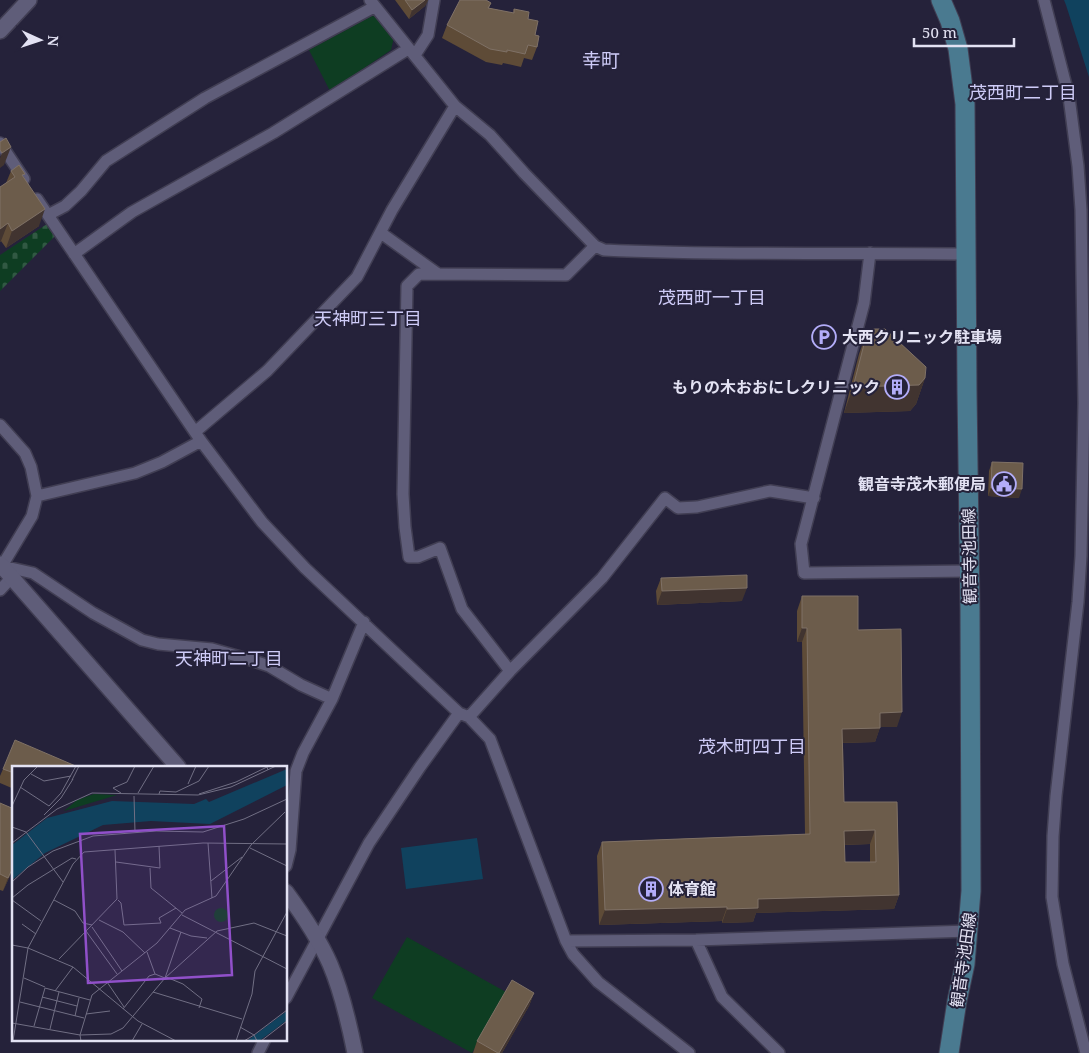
<svg xmlns="http://www.w3.org/2000/svg" width="1089" height="1053" viewBox="0 0 1089 1053" font-family="'Noto Serif','Noto Sans JP',serif">
<defs>
<pattern id="cemetery-stones" width="16" height="16" patternUnits="userSpaceOnUse" patternTransform="scale(1.25)"><rect width="16" height="16" fill="#0e3d22"/><path d="M2 7V4a2 2 0 0 1 4 0v3zM10 15v-3a2 2 0 0 1 4 0v3z" fill="#315943"/></pattern>
</defs>
<rect width="100%" height="100%" fill="#25223a"/>
<!-- cemetery -->
<path fill="url(#cemetery-stones)" d="M47,224L55,236L0,291V255Z"/>
<!-- park -->
<path fill="#0e3d22" d="M372,16L378,17L394,37L391,50L330,91L309,50Z
M407,937L506,992L472,1053L372,998Z"/>
<!-- water -->
<path fill="#10425e" d="M1064,0H1089V77L1066,5Z
M477,838L483,879L406,889L401,848Z"/>
<g fill="none" stroke-linecap="round" stroke-linejoin="round">
<!-- minor casing -->
<g stroke="#413e53" stroke-width="14">
<path id="minor" d="M370,0L455,106L490,135L524,173L595,246L604,250C725,256 846,252 967,254
M1044,0L1069,97L1078,166L1081,210L1084,403L1081,556L1078,602L1056,796L1053,836L1052,897L1063,964L1086,1053
M415,55L428,35L434,0
M0,143L24,179
M37,199L201,441L262,522L305,568L459,713L469,717L490,739L566,941L573,954L598,982L689,1053
M48,215L65,206L81,191L106,161L205,98L374,7
M381,233L438,274
M870,253L864,303L801,544L804,573L969,571
M74,254L132,212L273,133L408,49
M0,425L25,453L31,467L37,496L32,516L2,566L33,573L93,613L142,640L158,644L212,649L251,660L269,666L301,685L332,699
M195,432L267,371L357,277L392,210L455,106
M37,496L135,473L162,462L201,441
M0,590L12,577
M510,671L462,609L440,548L418,557H409L405,527L403,494L407,286L419,274L566,275L595,246
M469,717L510,671L602,578L665,498L678,508L697,507L770,491L814,498
M286,866L290,850L296,771L303,753L332,699L364,622
M696,940L722,997L779,1053
M566,941L696,940L969,931
M286,998L369,843L420,767L459,713
M258,1053L265,1039"/>
</g>
<!-- tertiary casing -->
<g stroke="#413e53" stroke-width="18">
<path id="tertiary" d="M0,31L29,0
M0,564L178,767
M286,892C303,915 319,939 330,964C342,992 349,1023 355,1053"/>
</g>
<!-- primary casing -->
<g stroke="#413e53" stroke-width="21">
<path id="primary" d="M941,0L950,21L958,49L965,104L967,391L970,608L971,891L965,964L957,1001L949,1053"/>
</g>
<!-- minor -->
<use href="#minor" stroke="#5f5d79" stroke-width="11"/>
<!-- tertiary -->
<use href="#tertiary" stroke="#5f5d79" stroke-width="15"/>
<!-- primary -->
<use href="#primary" stroke="#4a7a90" stroke-width="19"/>
</g>
<!-- wall -->
<path fill="#5e4b37" fill-rule="evenodd" d="M395,0H428L425,6L409,19Z
M491,3L489,8L513,13L514,9L528,19L535,35L537,47L532,60L524,58L521,67L503,63L502,65L486,62L442,38L447,25Z
M11,171L24,177L39,226L6,248L1,241L0,242V187L6,183Z
M868,329L925,378L916,404L910,411L844,413L859,354Z
M992,462L1019,498L988,496L989,471Z
M661,578L742,601L657,605L656,591Z
M802,596L858,630L897,727H880L875,742L843,743L844,802H897L899,895L894,909L756,913L753,922L722,923V921L599,925L597,856L602,842L805,834L802,642H797V611ZM870,844V862H845L844,845Z
M14,767V789L0,783V776L3,769Z
M0,803L14,809V867L3,891L0,890Z
M534,993L529,1006L502,1053H473L477,1041Z"/>
<!-- shaded-wall -->
<path fill="#413430" d="M425,0H428L425,6L409,19L412,10Z
M11,147L4,165L0,168V158L2,153Z
M45,209L39,226L6,248L12,231Z
M8,223L1,241L0,242V229Z
M925,378L916,404L910,411L844,413L853,387Z
M991,488L1022,489L1019,498L988,496Z
M747,588L742,601L657,605L662,591Z
M802,628H807L802,642H797Z
M902,712L897,727H875L880,713Z
M880,728L875,742L837,743L842,729Z
M875,830L870,844L839,845L844,831Z
M14,865V867L3,891L8,878Z
M899,895L894,909L756,913L753,922L722,923L727,909L758,899Z
M727,907L722,921L599,925L605,910Z
M534,993L529,1006L502,1053H499Z"/>
<!-- building -->
<path fill="#6c5c4b" stroke="#7f7166" fill-rule="evenodd" d="M405,0H425L412,10Z
M460,0H486L491,3L488,8L514,13V9L529,12L528,19L538,21L535,35L539,36L537,47L528,45L525,54L507,50V52L490,49L447,25Z
M6,138L11,147L2,153L0,150V142Z
M19,165L25,174L22,175L45,209L12,231L8,223L0,229V187L15,177L11,171Z
M868,329H885L926,367L925,378L919,385L853,387Z
M992,462L1023,463L1022,489L991,488Z
M747,575V588L662,591L661,578Z
M802,596H858V630L901,629L902,712L880,713V728L842,729L844,802H897L899,895L758,899V908L727,909V907L605,910L602,842L810,834L807,628H802ZM875,830L876,862H845L844,831Z
M15,740L78,767H14V773L3,769Z
M0,803L14,809V865L8,878L0,874Z
M512,980L534,993L499,1053H498L477,1041Z"/>
<!-- icons -->
<defs>
<g id="parking-ring" transform="scale(1.25)"><circle r="9.5" fill="#25223a" stroke="#b3adf9" stroke-width="1.5"/><path d="M-3.5-5.5H1a3.5 3.5 0 0 1 0 7H-1V5.5H-3.5ZM-1-3.4V-.6H.8a1.4 1.4 0 0 0 0-2.8Z" fill="#b3adf9"/></g>
<g id="building-ring" transform="scale(1.25)"><circle r="9.5" fill="#25223a" stroke="#b3adf9" stroke-width="1.5"/><path d="M-4-6H4V6H1V3H-1V6H-4ZM-2.5-4.3h1.7v1.8h-1.7ZM.8-4.3h1.7v1.8H.8ZM-2.5-1h1.7V.8h-1.7ZM.8-1h1.7V.8H.8Z" fill="#b3adf9"/></g>
<g id="civic-ring" transform="scale(1.25)"><circle r="9.5" fill="#25223a" stroke="#b3adf9" stroke-width="1.5"/><path d="M-.6-6.5H3V-4.5H.6V-3L4-1V1h2V6H-6V1h2V-1L-.6-3ZM-1.2 2.5V6h2.4V2.5Z" fill="#b3adf9"/></g>
</defs>
<g fill-rule="evenodd">
<use href="#parking-ring" x="824" y="337"/>
<use href="#building-ring" x="897" y="387"/>
<use href="#civic-ring" x="1004" y="484"/>
<use href="#building-ring" x="651" y="889"/>
</g>
<g text-anchor="middle" stroke-width="4" stroke-linejoin="round" paint-order="stroke">
<!-- poi labels -->
<g font-size="16" font-weight="bold" fill="#e3e2f3" stroke="#25223a" text-anchor="start">
<text x="842" y="343">大西クリニック駐車場</text>
<text x="880" y="393" text-anchor="end">もりの木おおにしクリニック</text>
<text x="986" y="490" text-anchor="end">観音寺茂木郵便局</text>
<text x="668" y="895">体育館</text>
</g>
<!-- street labels -->
<g font-size="16" fill="#e3e2f3" stroke="#25223a">
<text transform="translate(969 556) rotate(-91)" y="6">観音寺池田線</text>
<text transform="translate(963 960) rotate(-82)" y="6">観音寺池田線</text>
</g>
<!-- neighbourhood labels -->
<g font-size="18" fill="#cecbf7" stroke="#25223a">
<text x="1023" y="99">茂西町二丁目</text>
<text x="712" y="304">茂西町一丁目</text>
<text x="368" y="325">天神町三丁目</text>
<text x="229" y="665">天神町二丁目</text>
<text x="752" y="753">茂木町四丁目</text>
</g>
<!-- quarter labels -->
<g font-size="19" fill="#cecbf7" stroke="#25223a">
<text x="601" y="67">幸町</text>
</g>
</g>
<!-- overview -->
<g transform="translate(12 766)">
<rect width="275" height="275" fill="#25223a"/>
<path d="M82,28L105,29L52,45L65,34Z" fill="#0e3d22"/>
<path d="M202 149a7 7 0 1 1 14 0a7 7 0 1 1-14 0Z" fill="#0e3d22"/>
<path d="M275,3V19L198,58L139,55L91,59L33,87L0,114V79L35,52L100,35L182,38L194,33L197,36ZM275,245V254L262,264L247,275H235Z" fill="#10425e"/>
<path fill="none" stroke="#716f84" stroke-width="1" d="M19,8L32,15L59,10M60,14L67,0M176,18L184,0M8,21L37,40L49,27L64,0M109,27L101,22L115,16L123,0M126,27L142,0M147,28L148,25L164,26L187,15L197,0M187,28L224,16L255,1L256,4M122,30L123,66M0,40L12,14L26,0M273,46L239,79L204,130L173,144L145,177L80,229L68,269L99,268L111,262L153,212L205,165L242,157L275,170M32,49L49,32L61,13M0,61L14,66L51,116M0,77L45,43L80,27L186,29L219,21L264,0M196,77L200,132M238,82L275,100M104,96L148,102L147,80M138,102L139,122L170,147M199,115L230,91M0,116L16,101L41,85L81,70L144,65L191,66L232,53L275,33M0,132L16,119L60,92L64,93M0,134L29,155M42,134L63,145L71,157L80,159M106,134L109,137L112,159L149,157L147,152L164,142M170,149L275,203M87,154L111,166L133,187M10,158L24,168M80,161L110,205M158,162L179,170L195,172M74,165L105,208M0,179L16,182L61,98L72,86L191,77L275,78M135,186L143,208M47,193L105,133L103,84M154,211L171,218L190,233L187,242M12,212L33,221M95,216L112,241M43,225L61,201M141,226L230,253M30,231L65,240M8,236L72,252M111,243L137,210L143,208L153,212L169,166M74,248L98,245M63,250L67,232M0,257L68,269L69,275M22,260L33,222L78,234M228,261L242,269L275,244M38,263L47,226M1,275L16,182L61,201L126,255L164,275M120,275L130,258M224,275L240,228L243,205L275,146M232,275L242,269L245,275M249,275L275,255"/>
<path fill="#9050c9" fill-opacity="0.15" stroke="#9050c9" stroke-width="2.5" d="M212,60L220,209L76,217L68,68Z"/>
<rect width="275" height="275" fill="none" stroke="#e3e2f3" stroke-width="2.5"/>
</g>
<!-- north arrow -->
<g transform="translate(40 40) rotate(93)" stroke="#25223a" stroke-width="4" paint-order="stroke">
<path d="M0-4L9 19L0 12L-9 19Z" fill="#e3e2f3"/>
<text y="-8" font-size="14" font-weight="bold" text-anchor="middle" fill="#e3e2f3">N</text>
</g>
<!-- scale -->
<path d="M914 38v8h100v-8" fill="none" stroke="#e3e2f3" stroke-width="2.5"/>
<text x="922" y="38" font-size="15" fill="#e3e2f3" stroke="#25223a" stroke-width="4" paint-order="stroke">50 m</text>
</svg>
